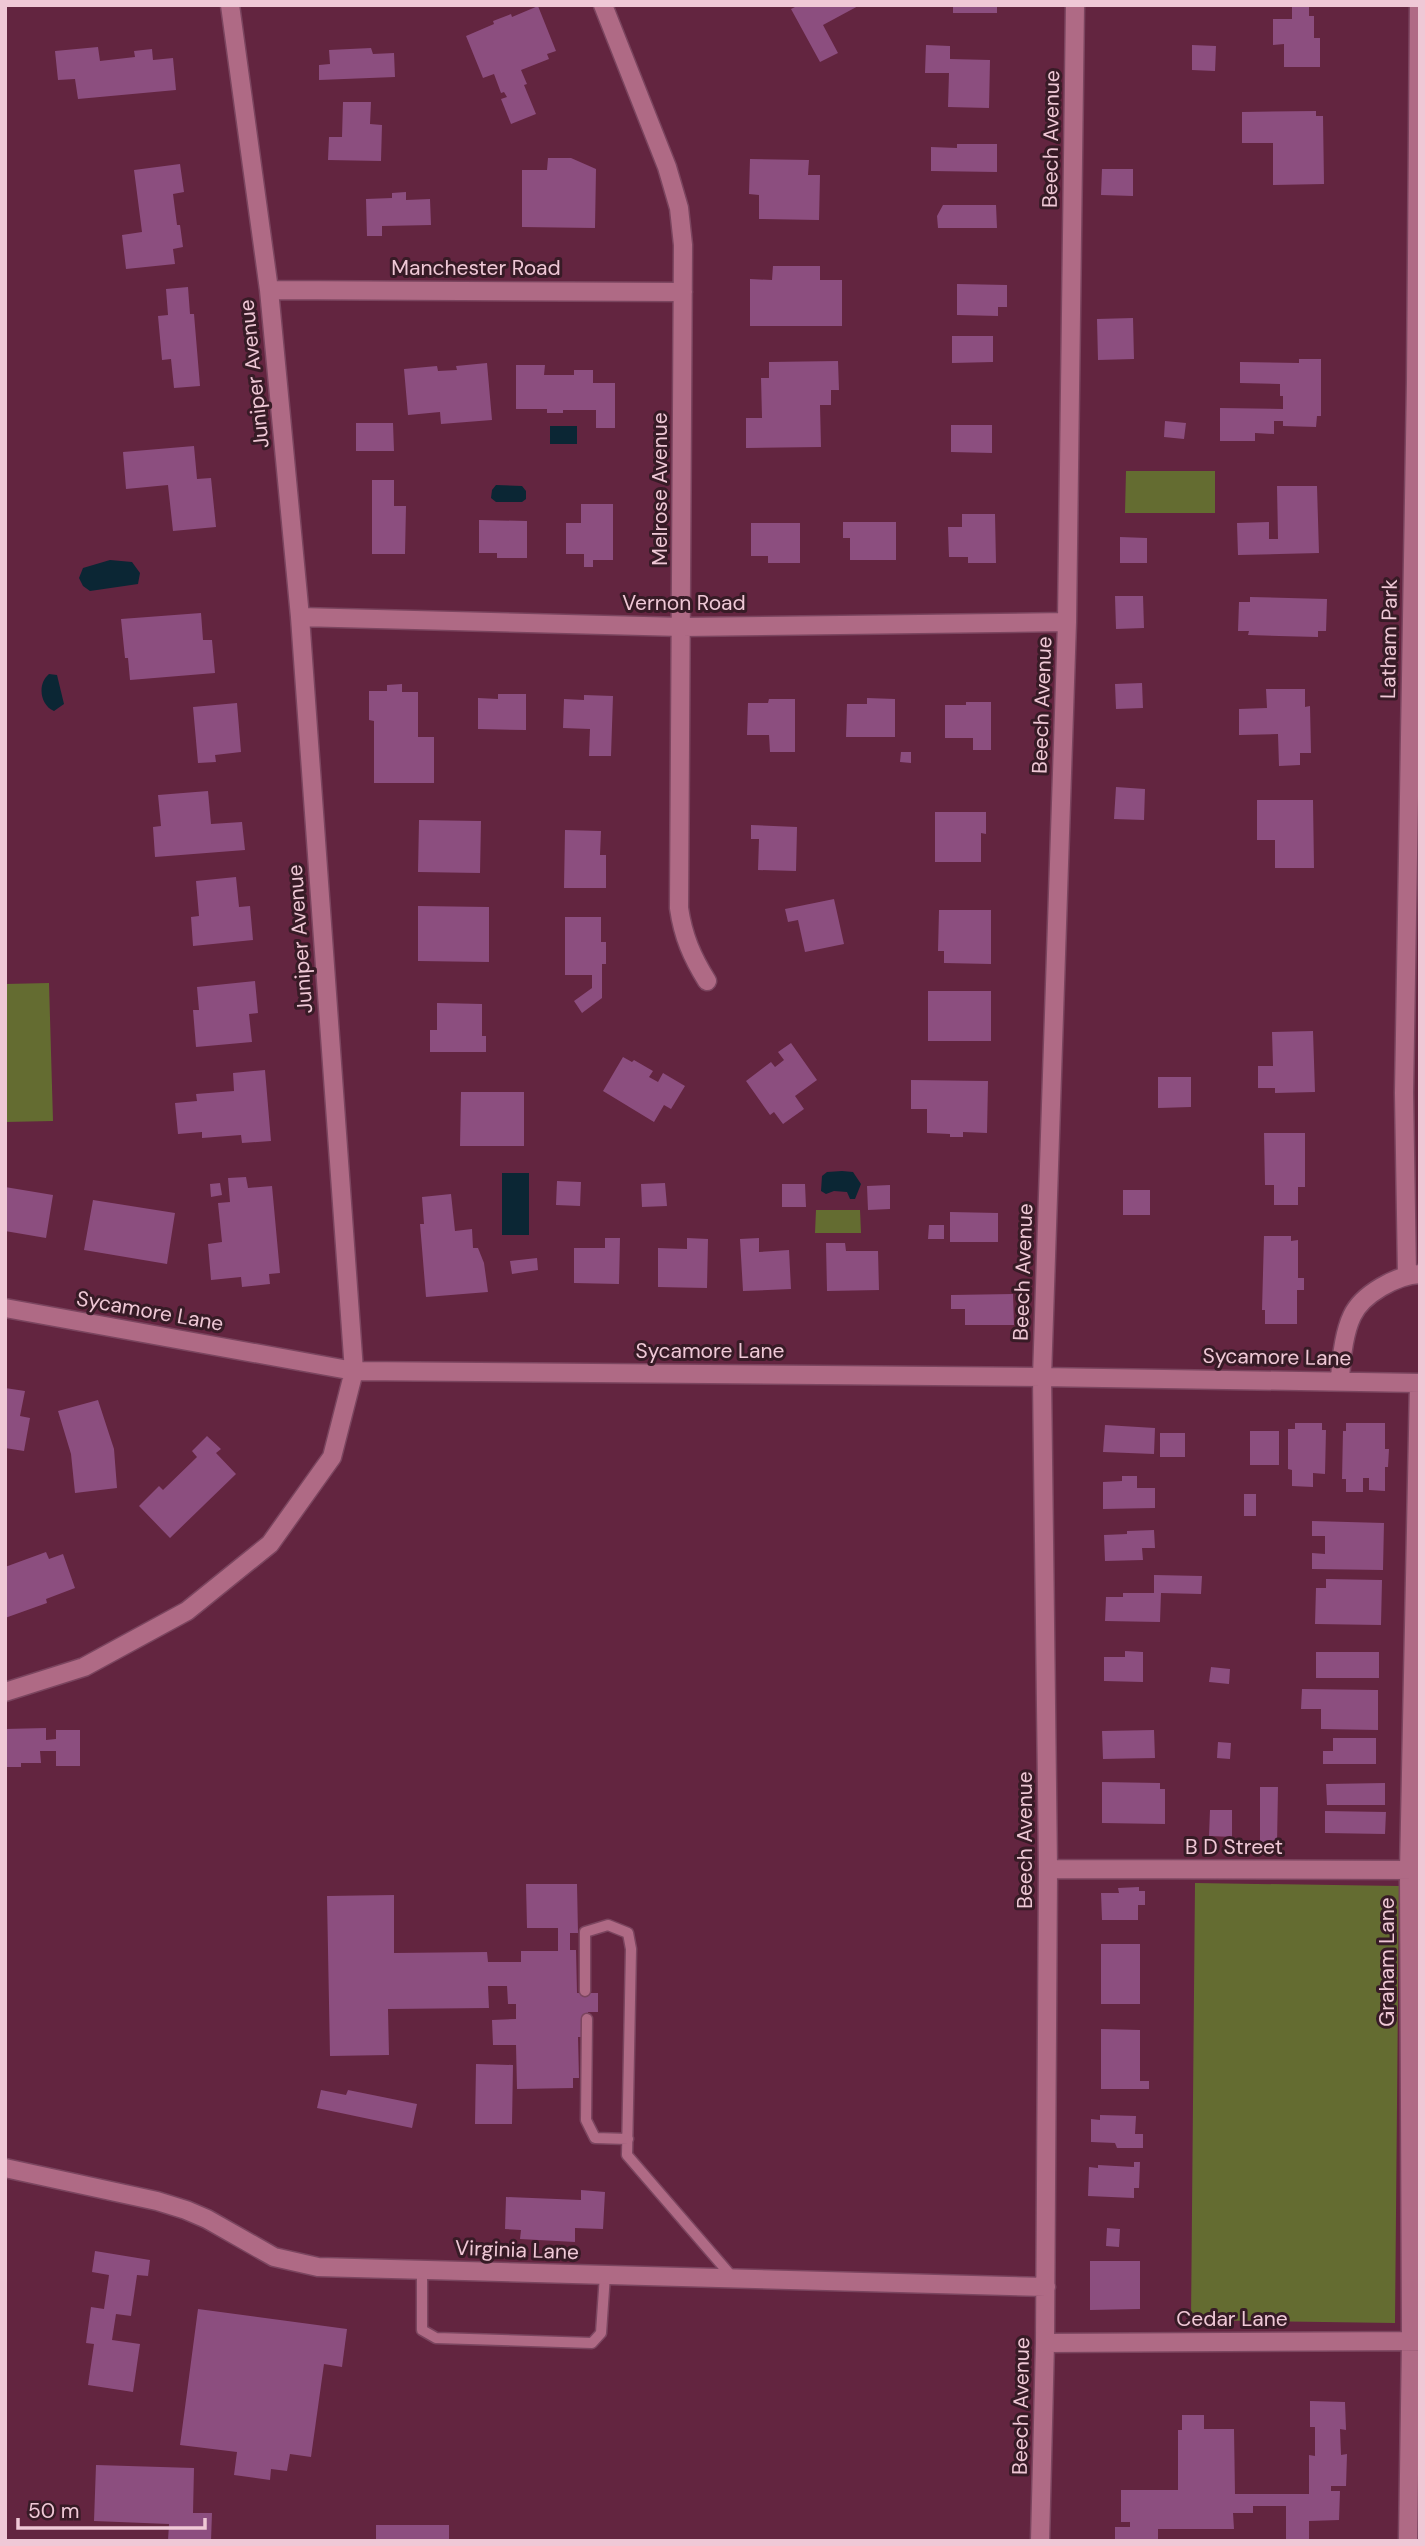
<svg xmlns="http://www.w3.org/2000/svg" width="1425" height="2546" viewBox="0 0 1425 2546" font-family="'DM Sans',sans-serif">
<rect width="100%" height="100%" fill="#632540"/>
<!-- green -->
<path fill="#646c31" d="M1126,471H1215V513H1125Z
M49,983L53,1121L5,1122V984Z
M816,1210H860L861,1233H815Z
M1195,1883L1399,1886L1395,2323L1191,2320Z"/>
<!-- water -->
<path fill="#0b2634" d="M550,426H577V444H550Z
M496,485L522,486L526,491V499L522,502H496L491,498L492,490Z
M110,560L132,562L140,573L138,584L90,591L83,586L79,578L83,568Z
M49,674L57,675L64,704L54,711C40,705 37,684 49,674Z
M842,1171L853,1172L861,1184L855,1199H850L847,1192L834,1191L826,1194L821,1191L822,1176L827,1172Z
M502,1173H529V1235H502Z"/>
<!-- building -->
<path fill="#8c4e7f" d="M799,5H860L823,25L838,53L820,62L791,9Z
M953,5H997V13H953Z
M1292,5H1309V16H1314V38H1320V67H1284V44L1273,45V19H1292Z
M538,6L556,51L547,54L549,59L521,70L527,84L524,85L536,114L511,124L501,99L507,97L504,92L501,93L494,74L483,78L466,36L494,24L493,21L511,14L512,17Z
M926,45L950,46V59L990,60L989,108L948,107L949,73H925Z
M1192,45L1216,46L1215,71L1192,70Z
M98,47L100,61L135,57L134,51L152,49L153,60L173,58L176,90L78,99L75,79L58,80L55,51Z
M371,48L373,54L394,53L395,77L319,80V65L330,64L329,50Z
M343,102H371L370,124L382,125L381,161L328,160L329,137H342Z
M1316,111V116H1323L1324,184L1273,185V143H1242V112Z
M957,144H997V172L931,171V147L957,148Z
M548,158H571L596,169L595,228L522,227V170H547Z
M750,159L809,160L808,175H820L819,220L759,219V195L749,194Z
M180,164L184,192L173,194L177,225H180L183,247L173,249L175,264L126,269L122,235L142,232L134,170Z
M1102,169H1133V196L1101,195Z
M406,192V200L430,199L431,225L382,226V236H367L366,199L392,198V193Z
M943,205H996L997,228H938L937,216Z
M773,266H820V280H842V326H750V279L772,280Z
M957,284L1007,285V307H998V316L957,315Z
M188,287L190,314H194L200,386L174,388L171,359L162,360L158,316L168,315L166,289Z
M1133,318L1134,359L1098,360L1097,319Z
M952,336H993V362L952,363Z
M1299,359H1321V416H1317L1316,427L1283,426V421H1274V434L1255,433V441H1220V408L1283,409V396H1280V384L1240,383V362L1299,363Z
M838,361L839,390H831V405H820L821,447L746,448V418H762L761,378H769V362Z
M487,363L492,420L441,424L440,412L408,415L404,369L437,366L438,371L457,370L456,366Z
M516,365H545L544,375H574V370H593V383H615V428H596V410H563V413H547V409H516Z
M1165,421L1186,423L1184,439L1164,437Z
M356,423H393L394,451H356Z
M951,425H992V453L951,452Z
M194,446L197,479L211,478L216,527L173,531L168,485L126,489L123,452Z
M372,480H394V506H406L405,554H372Z
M1277,486H1317L1319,553L1238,555L1237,523L1269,522V539H1278Z
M581,504H613V560H593V567H584V554H566V523H581Z
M962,514H995L996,563H968V557H949L948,527H962Z
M479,520L527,521V558H497V553H479Z
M843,522H896V560H850V538H843Z
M751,523H800V563H768V556H751Z
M1120,537L1147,538V563H1120Z
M1115,596H1143L1144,628L1116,629Z
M1250,597L1327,599L1326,631H1318V637L1248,635L1249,631H1238L1239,602H1250Z
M201,613L203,640H212L215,673L130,680L128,658H125L121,619Z
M1142,683L1143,708L1116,709L1115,684Z
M402,684V692H418V737H434V783H374V721L369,720V691H387V685Z
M1266,689H1305V707L1310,706L1311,753H1300V765L1279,766L1278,734L1239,735V709L1267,708Z
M498,694H526V730L478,729V698L498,699Z
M584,695L613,696L611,756H589L590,729L563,728L564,699L584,700Z
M867,698L895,699V737H846L847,704H867Z
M769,699H795V752H770L769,735H747L748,703H768Z
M966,702H991V750H973V738H945V705H966Z
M237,703L241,752L215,755L216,762L198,763L193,707Z
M901,752H911V763L900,762Z
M1116,787L1145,789L1144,820L1114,819Z
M208,791L211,824L242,822L245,850L155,857L153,827L161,826L158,795Z
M1257,800H1313L1314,868H1275V840H1257Z
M935,812H986V834L981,833V862H935Z
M419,820L481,821L480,873L418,872Z
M751,825L797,827L796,871L758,870L759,839H751Z
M565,830L601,831L600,855H606V888H564Z
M236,877L239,907L250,906L253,940L193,946L191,917L199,916L196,881Z
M834,899L844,944L805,952L798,920L788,922L785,909Z
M418,906L489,907V962L418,961Z
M939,910H991V964L944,963V951H938Z
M565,917H601V942H606V964H602V998L582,1013L574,1001L592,988V975H565Z
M255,981L258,1013L249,1014L252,1042L196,1047L193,1010H199L197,987Z
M928,991H991V1041H928Z
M437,1003L482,1004V1036H486V1052H430V1030H437Z
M1313,1031L1315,1092L1275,1093V1088H1258V1066H1273L1272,1032Z
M791,1043L817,1080L795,1096L804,1109L783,1124L774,1112L770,1115L746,1081L771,1062L775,1067L784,1060L778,1052Z
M623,1057L632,1062L634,1060L653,1071L649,1077L658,1082L663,1073L685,1086L671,1109L664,1105L654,1122L603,1091Z
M265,1070L271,1141L242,1143L241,1135L202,1138V1132L178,1134L175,1103L197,1101L196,1094L234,1091L233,1073Z
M1158,1077H1191V1107L1158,1108Z
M911,1080L988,1081L987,1133L963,1132V1137H950V1134L927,1133V1109H911Z
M461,1092H524V1146H460Z
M1264,1133H1305V1187H1298V1205H1274V1185H1265Z
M246,1177L248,1188L272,1186L280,1273L269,1274L270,1284L242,1287L241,1277L211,1280L208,1244L222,1242L218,1203L230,1202L228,1178Z
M557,1181L581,1182L580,1206L556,1205Z
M220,1183L222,1195L211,1197L210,1184Z
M665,1183L667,1206L642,1207L641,1184Z
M782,1184H805L806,1207H782Z
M890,1185V1209L868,1210L867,1186Z
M5,1187L53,1195L46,1238L5,1231Z
M1123,1190H1150V1215H1123Z
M451,1194L455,1231L472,1229L473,1248H478L484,1263L488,1292L426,1297L420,1224H424L422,1197Z
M93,1200L175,1213L167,1264L84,1250Z
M950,1212L998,1213V1242H950Z
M929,1225H944V1239H928Z
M1264,1236H1291V1241L1298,1240V1278H1304V1290H1297V1324H1265V1310H1262Z
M605,1238H620L619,1284L574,1283V1248H605Z
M687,1238L708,1239L707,1288L658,1287V1248L687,1249Z
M759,1238V1252L789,1250L791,1289L743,1291L740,1239Z
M826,1243H845L846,1251H878L879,1290L827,1291Z
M537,1258L538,1270L512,1274L510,1261Z
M1013,1294L1014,1325H965V1309H951V1295Z
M5,1388L25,1391L20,1416L30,1418L24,1451L5,1448Z
M98,1400L114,1449L117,1488L75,1493L71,1454L58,1411Z
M1295,1423H1322V1430H1326L1325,1474L1313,1473V1487L1292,1486V1470L1288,1469V1429H1295Z
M1346,1423H1385V1449H1389L1388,1467H1385V1491L1369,1490V1478H1363V1492H1346V1479H1342L1343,1431H1346Z
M1105,1425L1155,1428L1154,1454L1103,1452Z
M1250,1431H1279V1465H1250Z
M1160,1433H1185V1457H1160Z
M207,1436L221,1449L216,1453L236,1474L170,1538L139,1506L159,1486L163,1490L197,1457L192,1451Z
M1122,1476H1137V1488H1155V1508L1103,1509V1482L1122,1481Z
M1244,1494H1256V1516H1244Z
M1312,1521L1384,1523L1383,1570L1312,1569V1553L1325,1554V1536H1312Z
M1154,1530L1155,1548H1142L1143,1560L1105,1561L1104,1535L1127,1534V1531Z
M46,1552L49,1559L63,1554L75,1588L46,1599L47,1603L5,1618V1567Z
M1154,1575L1202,1576L1201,1594L1161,1593L1160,1622L1105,1621L1106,1597H1123V1593H1154Z
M1326,1579L1382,1580L1381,1625L1315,1624L1316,1588H1326Z
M1125,1651L1143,1652V1682L1104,1681V1657H1125Z
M1316,1652H1379V1678H1316Z
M1211,1667L1230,1669L1229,1684L1209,1682Z
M1302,1689L1378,1690V1730L1321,1729V1709H1301Z
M46,1728V1740L56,1739V1730H80V1766H56V1751H40L41,1763H21V1767H5V1729Z
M1154,1730L1155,1758L1103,1759L1102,1731Z
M1333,1738H1376V1764H1323V1751H1333Z
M1218,1742L1231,1743L1230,1759L1217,1758Z
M1102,1782L1160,1783V1789H1165V1824L1102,1823Z
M1385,1783V1805H1327L1326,1784Z
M1260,1787H1278L1277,1845H1260Z
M1210,1810H1232V1837L1209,1836Z
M1325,1811L1386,1812L1385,1834L1325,1833Z
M526,1884H577L578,1933H570V1950H576L577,1993H598V2012H588V2037H578L579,2078H573V2088L517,2089L516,2045H493L492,2020L516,2019V2004H508L507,1986H488L489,2008L388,2009L389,2055L330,2056L327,1896L394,1895V1953L487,1952L488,1962H521V1951H558V1928H527Z
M1139,1887V1891H1145V1905H1138V1920H1102L1101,1893H1119L1118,1888Z
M1101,1944H1140V2004H1101Z
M1101,2029L1140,2030V2081H1149V2089H1101Z
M476,2064L513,2065L512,2124H475Z
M321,2090L346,2095L348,2090L417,2104L412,2128L317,2108Z
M1100,2115L1136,2116L1135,2134H1143V2148H1117L1115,2143L1091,2142V2119L1100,2120Z
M1134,2162H1140L1139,2188H1134V2198L1088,2196L1089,2167L1098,2168V2165L1134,2167Z
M581,2190L605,2192L603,2229L575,2228V2242L520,2239L521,2230L505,2229L506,2197L581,2200Z
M1107,2228L1120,2229L1119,2247L1106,2246Z
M95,2251L150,2260L148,2276L137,2275L131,2316L116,2314L112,2340L140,2344L133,2392L88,2385L94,2344L86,2343L91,2307L104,2309L109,2275L92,2272Z
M1090,2261H1140V2309L1090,2310Z
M198,2309L347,2329L342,2367L324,2364L311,2457L290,2454L287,2471L271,2469L270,2480L234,2475L237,2452L180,2445Z
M1310,2401L1345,2402L1346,2430L1340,2429L1341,2455L1347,2454L1346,2486H1331V2491H1340L1339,2520L1309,2521V2541H1294V2539H1286V2506H1253V2513H1233L1234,2529H1158V2541H1115V2527H1130V2522H1121V2490H1178V2430H1182V2415H1204V2429H1234L1235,2494H1309V2455L1315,2456V2427H1310Z
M96,2465L194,2468L193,2513H212L211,2541H168L169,2524L94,2521Z
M376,2525H449V2541H376Z"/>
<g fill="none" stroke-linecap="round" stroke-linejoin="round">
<!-- service casing -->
<g stroke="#7b455f" stroke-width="13">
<path id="service" d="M585,1991V1932L608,1925L628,1933L631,1949L627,2155L734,2279
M587,2019L586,2120L595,2138L628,2139
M422,2270V2330L436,2338L592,2343L601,2333L605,2275"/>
</g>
<!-- minor casing -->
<g stroke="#7b455f" stroke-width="21">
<path id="minor" d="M603,5L667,167L679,208L683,245L679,908C683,936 692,957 707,981
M269,290L683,292
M300,617L682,627L1067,622
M1407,1274L1404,1093L1416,382L1419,5
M5,1308L354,1371L1042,1377L1420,1383
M1340,1381C1341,1360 1343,1335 1352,1316C1362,1294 1397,1275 1420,1274
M5,1692L84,1667L187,1611L270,1544L332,1457L354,1371L300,617L269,290L230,5
M1048,1869L1420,1870
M5,2168L157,2201L186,2210L207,2219L274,2257L318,2267L1046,2287
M1045,2343L1420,2341
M1040,2541L1045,2343L1048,1869L1042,1377L1067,622L1075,5
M1408,2541L1411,2341L1409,1871L1419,1383"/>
</g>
<!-- service -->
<use href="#service" stroke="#af6a85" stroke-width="10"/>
<!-- minor -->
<use href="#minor" stroke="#af6a85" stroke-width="18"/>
</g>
<g text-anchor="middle" stroke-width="6" stroke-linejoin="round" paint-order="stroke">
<!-- street labels -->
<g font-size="21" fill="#efc8d6" stroke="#371b26">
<text transform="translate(1051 139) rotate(-89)" y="7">Beech Avenue</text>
<text x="476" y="275">Manchester Road</text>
<text transform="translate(254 374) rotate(-96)" y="7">Juniper Avenue</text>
<text transform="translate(660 489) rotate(-90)" y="7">Melrose Avenue</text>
<text x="684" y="610">Vernon Road</text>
<text transform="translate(1389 639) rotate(-89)" y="7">Latham Park</text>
<text transform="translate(1042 705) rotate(-88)" y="7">Beech Avenue</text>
<text transform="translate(300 939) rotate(-94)" y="7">Juniper Avenue</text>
<text transform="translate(1023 1272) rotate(-88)" y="7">Beech Avenue</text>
<text transform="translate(150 1311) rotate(10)" y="7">Sycamore Lane</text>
<text x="710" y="1358">Sycamore Lane</text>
<text transform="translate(1277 1357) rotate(1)" y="7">Sycamore Lane</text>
<text transform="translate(1025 1840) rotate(-90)" y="7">Beech Avenue</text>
<text x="1234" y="1854">B D Street</text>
<text transform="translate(1387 1962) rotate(-90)" y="7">Graham Lane</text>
<text transform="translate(517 2250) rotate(2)" y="7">Virginia Lane</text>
<text x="1232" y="2326">Cedar Lane</text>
<text transform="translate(1021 2406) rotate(-89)" y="7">Beech Avenue</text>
</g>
</g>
<!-- border -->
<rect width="1425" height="2546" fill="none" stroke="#efc8d6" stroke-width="14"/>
<!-- scale -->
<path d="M18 2518v10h187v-10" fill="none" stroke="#efc8d6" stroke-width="3.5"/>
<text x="28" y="2518" font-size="21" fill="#efc8d6" stroke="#371b26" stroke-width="5" paint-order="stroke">50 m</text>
</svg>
